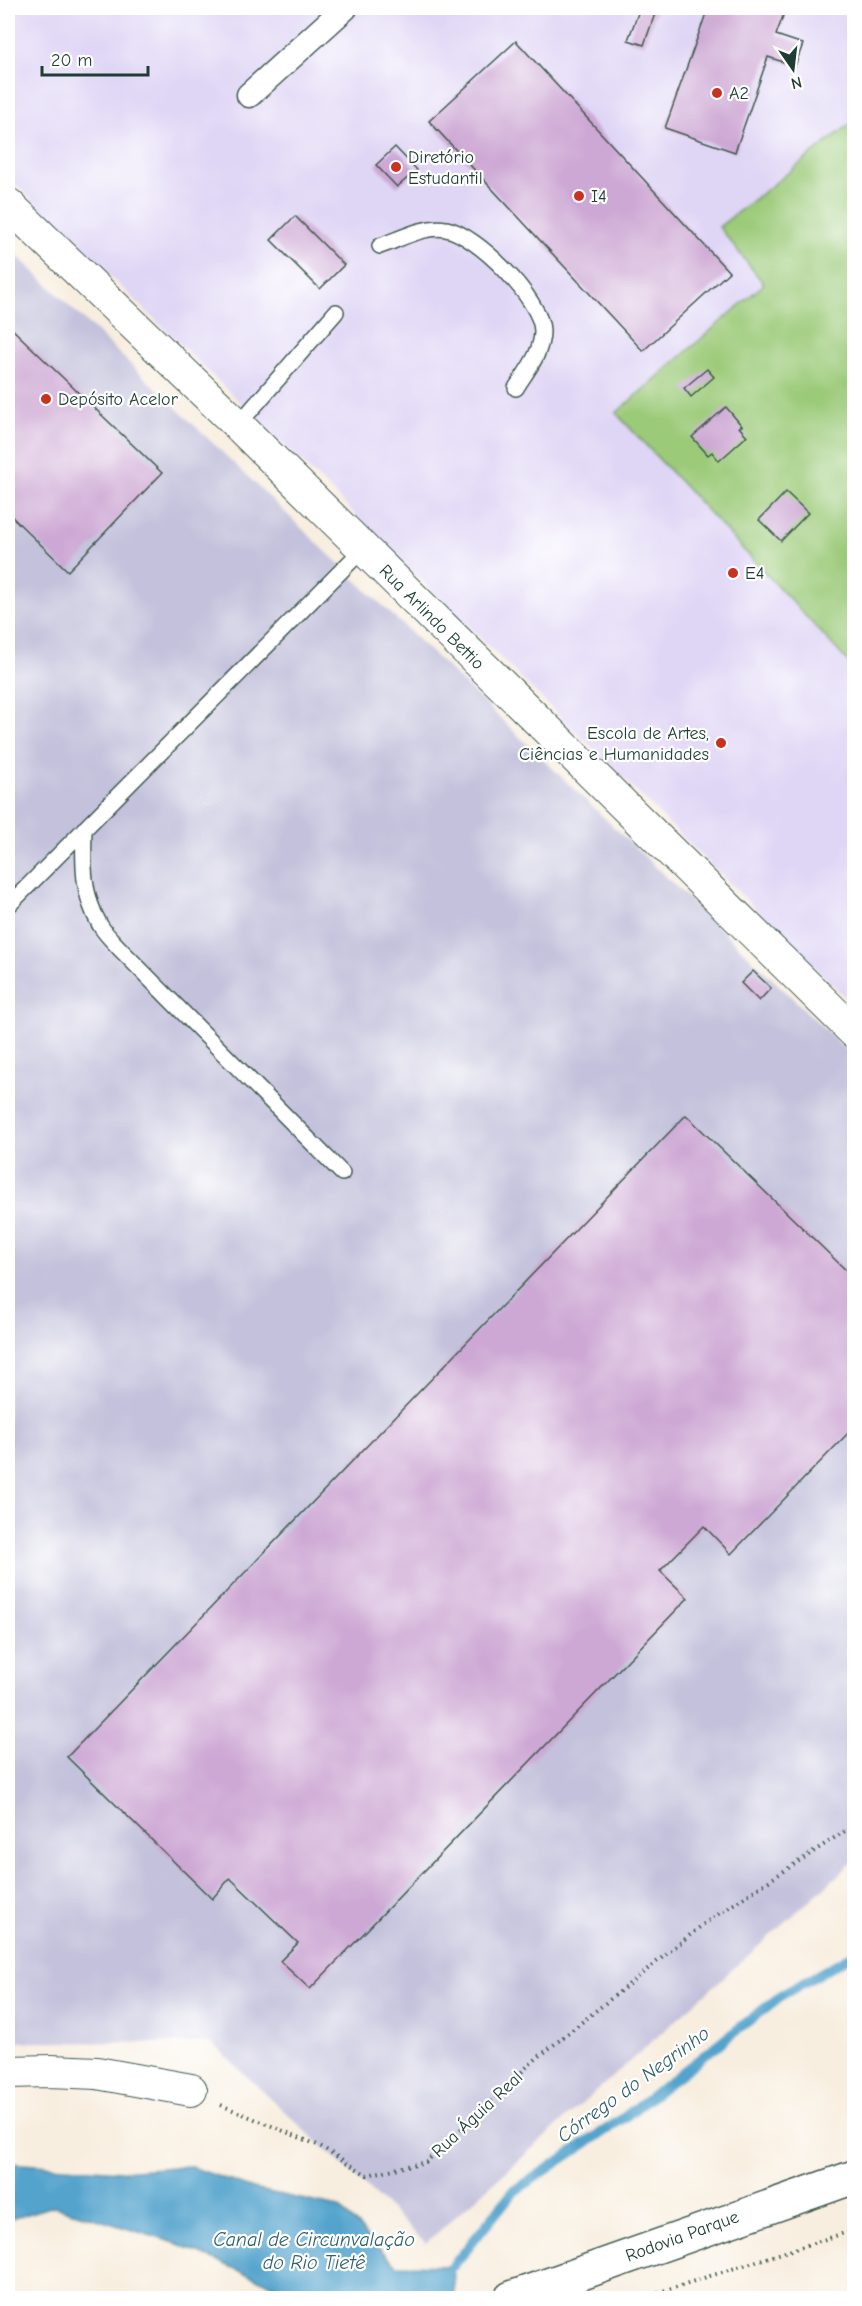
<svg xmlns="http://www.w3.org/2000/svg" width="862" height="2306" viewBox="0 0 862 2306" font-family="'Comic Neue',sans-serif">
<rect width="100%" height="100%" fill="#fff"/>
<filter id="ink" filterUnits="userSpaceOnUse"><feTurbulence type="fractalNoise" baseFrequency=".0167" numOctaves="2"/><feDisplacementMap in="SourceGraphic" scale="12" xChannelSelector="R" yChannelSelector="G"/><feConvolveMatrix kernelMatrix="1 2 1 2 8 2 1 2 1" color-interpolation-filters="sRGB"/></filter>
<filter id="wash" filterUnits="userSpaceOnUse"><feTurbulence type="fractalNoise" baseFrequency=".008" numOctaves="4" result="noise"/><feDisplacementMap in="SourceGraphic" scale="24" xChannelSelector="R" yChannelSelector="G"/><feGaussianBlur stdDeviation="1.35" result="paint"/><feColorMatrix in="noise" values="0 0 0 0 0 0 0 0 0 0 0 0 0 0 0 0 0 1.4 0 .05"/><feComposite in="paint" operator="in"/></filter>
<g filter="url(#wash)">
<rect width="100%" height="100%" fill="#f8eedf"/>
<!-- built -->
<path fill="#dfd5f5" d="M8,8H854V1006L319,479L8,177Z"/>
<!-- industrial -->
<path fill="#c3c1db" d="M8,247L854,1057V1861L426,2243L211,2043L8,2042Z"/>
<!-- green -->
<path fill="#9bca78" stroke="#5d8456" stroke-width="1.5" d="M854,121V668L616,413L764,284L719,227Z"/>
<!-- water -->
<path fill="#52a3cc" stroke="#387080" stroke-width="1.5" d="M8,2163L121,2171L189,2166L253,2189L339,2207L396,2265L453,2266L455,2298H302L178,2244L54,2206L8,2220Z"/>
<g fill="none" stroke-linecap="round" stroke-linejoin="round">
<!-- stream -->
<path stroke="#52a3cc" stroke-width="10" d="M453,2266L513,2192L622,2119L782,1995L854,1954"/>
</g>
<g id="blocks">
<!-- building -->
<path fill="#cda8d4" d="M640,8H657L644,45L628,40Z
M708,8H786L776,35L803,44L795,66L768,57L735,152L665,128Z
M516,41L729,272L643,351L429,121Z
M395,147L417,170L397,187L376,165Z
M295,216L344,265L320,289L271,240Z
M8,325L162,473L68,571L8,513Z
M707,369L714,377L691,397L684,388Z
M726,407L742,426L739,427L747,436L719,461L712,452L708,455L692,437Z
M786,492L808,513L781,541L759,520Z
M753,971L771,988L759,1001L741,983Z
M686,1115L854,1278V1427L731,1554L704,1526L660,1571L688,1598L310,1989L280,1961L298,1943L230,1878L212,1899L67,1757Z"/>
</g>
</g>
<g filter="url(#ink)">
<use href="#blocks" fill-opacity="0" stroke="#40584e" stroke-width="1.5"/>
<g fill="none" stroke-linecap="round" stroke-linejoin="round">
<!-- service casing -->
<g stroke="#40584e" stroke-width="18">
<path id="service" d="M380,246C400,239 425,225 446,229C476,234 542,300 542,331C542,353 527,370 516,388
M238,425L336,312
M84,829C83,863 82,895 100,925C105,934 114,942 121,950L342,1173
M8,906L363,549"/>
</g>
<!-- pedestrian casing -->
<g stroke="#40584e" stroke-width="27">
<path id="pedestrian" d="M249,95L345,8"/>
</g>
<!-- minor casing -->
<g stroke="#40584e" stroke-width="34">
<path id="minor" d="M8,204L238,425L854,1032
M8,2072L51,2071L97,2073L191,2090"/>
</g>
<!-- tertiary casing -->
<g stroke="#40584e" stroke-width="36">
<path id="tertiary" d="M511,2298L854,2177"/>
</g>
<!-- path -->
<path stroke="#40584e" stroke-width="4" stroke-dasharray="1.5 4.5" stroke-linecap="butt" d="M221,2105L320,2146L367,2175L426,2162L531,2063L705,1923L854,1825
M641,2298L854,2230"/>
<!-- service -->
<use href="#service" stroke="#fff" stroke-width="15"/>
<!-- pedestrian -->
<use href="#pedestrian" stroke="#fff" stroke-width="24"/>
<!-- minor -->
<use href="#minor" stroke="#fff" stroke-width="32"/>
<!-- tertiary -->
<use href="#tertiary" stroke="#fff" stroke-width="33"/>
</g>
</g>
<!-- markers -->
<g fill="#c8321e" stroke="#fff" stroke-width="2">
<circle cx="717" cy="93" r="6"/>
<circle cx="396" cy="167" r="6"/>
<circle cx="579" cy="196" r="6"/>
<circle cx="46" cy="399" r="6"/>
<circle cx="733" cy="573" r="6"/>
<circle cx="721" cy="743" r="6"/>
</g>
<g text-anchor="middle" stroke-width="4.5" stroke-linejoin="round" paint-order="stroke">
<!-- poi labels -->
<g font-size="18" fill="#1f3d34" stroke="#fff" text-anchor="start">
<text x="729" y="99">A2</text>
<text x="408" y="163">Diretório<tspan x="408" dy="21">Estudantil</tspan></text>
<text x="591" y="202">I4</text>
<text x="58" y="405">Depósito Acelor</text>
<text x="745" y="579">E4</text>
<text x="709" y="739" text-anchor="end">Escola de Artes,<tspan x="709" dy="21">Ciências e Humanidades</tspan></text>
</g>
<!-- street labels -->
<g font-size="18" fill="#1f3d34" stroke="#fff">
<text transform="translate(432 617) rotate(45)" y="6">Rua Arlindo Bettio</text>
<text transform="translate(477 2114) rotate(-43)" y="6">Rua Águia Real</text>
<text transform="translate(682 2236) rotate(-20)" y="6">Rodovia Parque</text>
</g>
<!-- water labels -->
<g font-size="20" font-style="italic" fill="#316169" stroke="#fff">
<text transform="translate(633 2084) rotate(-36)" y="7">Córrego do Negrinho</text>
<text x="314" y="2246">Canal de Circunvalação<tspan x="314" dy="23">do Rio Tietê</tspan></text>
</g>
</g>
<!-- margin -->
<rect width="862" height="2306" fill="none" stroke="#fff" stroke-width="30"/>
<!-- north arrow -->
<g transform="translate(793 69) rotate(166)" stroke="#ffffff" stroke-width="4.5" paint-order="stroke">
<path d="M0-4.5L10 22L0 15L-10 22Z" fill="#1f3d34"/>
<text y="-9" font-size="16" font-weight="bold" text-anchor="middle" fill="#1f3d34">N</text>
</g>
<!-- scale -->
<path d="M42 66v9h106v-9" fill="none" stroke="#1f3d34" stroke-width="3"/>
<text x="51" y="66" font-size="18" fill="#1f3d34" stroke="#ffffff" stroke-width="4.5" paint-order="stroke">20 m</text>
</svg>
